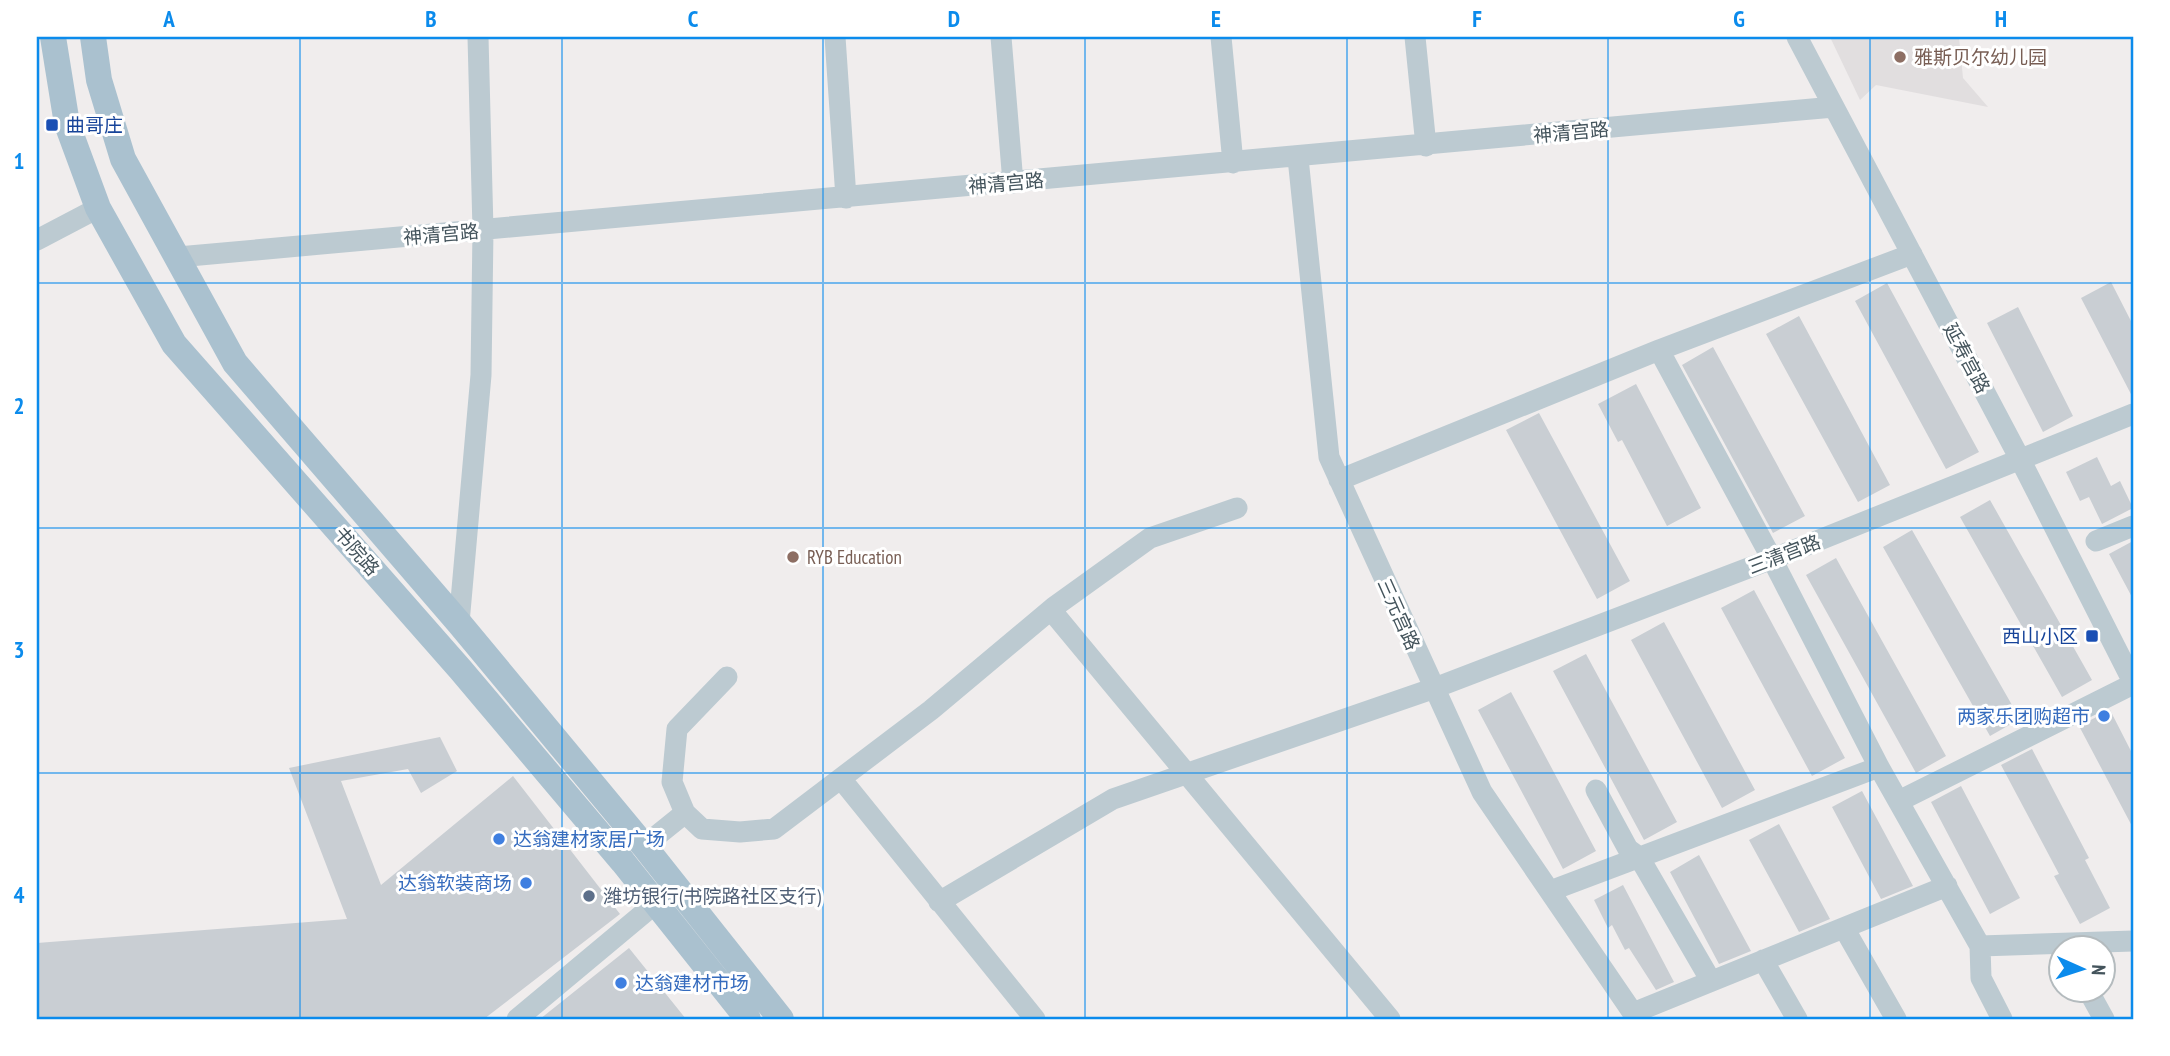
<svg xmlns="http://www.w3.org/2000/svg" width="2170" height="1056" viewBox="0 0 2170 1056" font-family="'PT Sans Narrow','Noto Sans SC',sans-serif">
<rect width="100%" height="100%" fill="#f0eded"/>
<!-- education -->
<path fill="#e1dedf" d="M1830,37H1959L1963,78L1988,107L1876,85L1860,100Z"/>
<!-- building -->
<path fill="#c9ced3" d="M2111,282L2133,325V398L2081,298Z
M1887,283L1979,452L1946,469L1855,301Z
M2018,307L2073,416L2043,432L1987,323Z
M1799,316L1890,485L1858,502L1766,334Z
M1713,347L1805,516L1773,533L1682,365Z
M1636,384L1701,508L1667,526L1622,440L1618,442L1598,404Z
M1539,413L1630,581L1597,599L1506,430Z
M2097,457L2111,486L2120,481L2133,508L2102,524L2089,497L2080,501L2066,472Z
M1990,500L2092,680L2062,697L1960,517Z
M1912,530L2020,719L1990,736L1883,547Z
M2133,541V599L2109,554Z
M1836,558L1946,756L1916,773L1806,575Z
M1754,590L1845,758L1812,776L1721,608Z
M1664,622L1755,790L1722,808L1631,640Z
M1586,654L1677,822L1644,840L1553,671Z
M1511,692L1596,851L1563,869L1478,710Z
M2110,710L2133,755V828L2079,726Z
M440,737L457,771L421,793L408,769L341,781L381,885L513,776L620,914L484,1019H37V943L347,919L289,768Z
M2032,749L2089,858L2085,860L2110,908L2080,924L2054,876L2059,874L2001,765Z
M1961,786L2020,898L1990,914L1931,802Z
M1862,791L1913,886L1881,899L1832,807Z
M1779,824L1830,919L1799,932L1749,840Z
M1699,855L1751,951L1719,964L1670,872Z
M1623,885L1674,982L1656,990L1629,948L1625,950L1612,925L1608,928L1594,900Z
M629,948L686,1019H540Z"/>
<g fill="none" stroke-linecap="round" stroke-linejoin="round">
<!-- minor -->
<path stroke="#bccad1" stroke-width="21" d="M835,37L846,198
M1001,37L1013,183
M1221,37L1233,163
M1415,37L1426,146
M1797,37L2020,459L2133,682
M1298,158L1329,457L1482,792L1637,1019
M37,240L98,208
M178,257L1834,107
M1659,350L1772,559L1879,767L1980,946L1981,978L2002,1019
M1339,480L1659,350L1912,254
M2096,541L2133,526
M1051,610L1390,1019
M459,623L481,375L483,230L478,37
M727,677L677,729L672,782L685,813L702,829L740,832L774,829L931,710L1054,607L1150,538L1237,508
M842,780L1035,1019
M1596,790L1628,849L1639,857L1711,981
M1899,801L2133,684
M644,846L685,813
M1550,891L1879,767
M939,902L1113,799L1432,689L1772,559L2133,414
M1844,928L1896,1019
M1980,946L2133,941
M1763,960L1797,1019
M2088,990L2104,1019
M1633,1013L1947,886
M517,1019L656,903"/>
<!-- major -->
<path stroke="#aac1cf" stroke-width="26" d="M53,37L67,124L98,208L174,344L460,669L623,862L748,1019
M93,37L99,80L123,159L235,363L459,623L644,846L781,1019"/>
</g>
<!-- grid -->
<path fill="none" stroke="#0b8bec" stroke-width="2" stroke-opacity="0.55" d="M300,37V1019M562,37V1019M823,37V1019M1085,37V1019M1347,37V1019M1608,37V1019M1870,37V1019M37,283H2133M37,528H2133M37,773H2133"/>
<!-- markers -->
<g fill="#8d6e63" stroke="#fff" stroke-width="2.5">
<circle cx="1900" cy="57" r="7"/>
<circle cx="793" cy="557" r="7"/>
</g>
<g fill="#1a4fb4" stroke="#fff" stroke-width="2.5">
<rect x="45" y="118" width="14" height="14" rx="3.5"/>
<rect x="2085" y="629" width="14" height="14" rx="3.5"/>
</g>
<g fill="#3f7fe0" stroke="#fff" stroke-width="2.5">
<circle cx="2104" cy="716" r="7"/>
<circle cx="499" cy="839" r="7"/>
<circle cx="526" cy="883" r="7"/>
<circle cx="621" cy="983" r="7"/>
</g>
<circle fill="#5c6f8a" stroke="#fff" stroke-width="2.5" cx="589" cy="896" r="7"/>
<g text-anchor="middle" stroke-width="6" stroke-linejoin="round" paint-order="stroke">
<!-- education labels -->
<g font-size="19" fill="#785e54" stroke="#fff" text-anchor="start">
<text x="1914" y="64">雅斯贝尔幼儿园</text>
<text x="807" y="564">RYB Education</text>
</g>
<!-- transit labels -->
<g font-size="19" fill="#164399" stroke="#fff" text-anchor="start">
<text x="66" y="132">曲哥庄</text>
<text x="2078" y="643" text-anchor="end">西山小区</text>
</g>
<!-- street labels -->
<g font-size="19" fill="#44545c" stroke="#fff">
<text transform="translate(1571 132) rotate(-5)" y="7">神清宫路</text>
<text transform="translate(1006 183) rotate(-5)" y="7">神清宫路</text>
<text transform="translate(441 234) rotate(-5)" y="7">神清宫路</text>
<text transform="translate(1967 358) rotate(62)" y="7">延寿宫路</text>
<text transform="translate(357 551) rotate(49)" y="7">书院路</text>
<text transform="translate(1784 554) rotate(-21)" y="7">三清宫路</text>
<text transform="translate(1399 614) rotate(66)" y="7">三元宫路</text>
</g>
<!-- shop labels -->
<g font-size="19" fill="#366cbe" stroke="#fff" text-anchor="end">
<text x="2090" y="723">两家乐团购超市</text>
<text x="513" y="846" text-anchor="start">达翁建材家居广场</text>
<text x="512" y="890">达翁软装商场</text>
<text x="635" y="990" text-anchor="start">达翁建材市场</text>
</g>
<!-- service labels -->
<g font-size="19" fill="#4e5e75" stroke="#fff" text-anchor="start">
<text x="603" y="903">潍坊银行(书院路社区支行)</text>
</g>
</g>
<!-- border -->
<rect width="2170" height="1056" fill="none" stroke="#ffffff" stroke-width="77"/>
<!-- north arrow -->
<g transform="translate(2082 969) rotate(93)"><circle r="33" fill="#ffffff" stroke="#b4bbbe" stroke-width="2"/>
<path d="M0-5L12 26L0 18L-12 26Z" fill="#0b8bec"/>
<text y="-10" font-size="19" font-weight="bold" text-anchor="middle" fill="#44545c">N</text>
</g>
<rect x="38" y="38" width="2094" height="980" fill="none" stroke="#0b8bec" stroke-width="2.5"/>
<g font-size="23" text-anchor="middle" font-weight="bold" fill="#0b8bec">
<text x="169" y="27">A</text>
<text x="431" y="27">B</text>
<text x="693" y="27">C</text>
<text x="954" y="27">D</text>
<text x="1216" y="27">E</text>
<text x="1477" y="27">F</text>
<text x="1739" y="27">G</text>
<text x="2001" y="27">H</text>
<text x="19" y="169">1</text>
<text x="19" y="414">2</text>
<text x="19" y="658">3</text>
<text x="19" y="903">4</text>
</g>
</svg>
